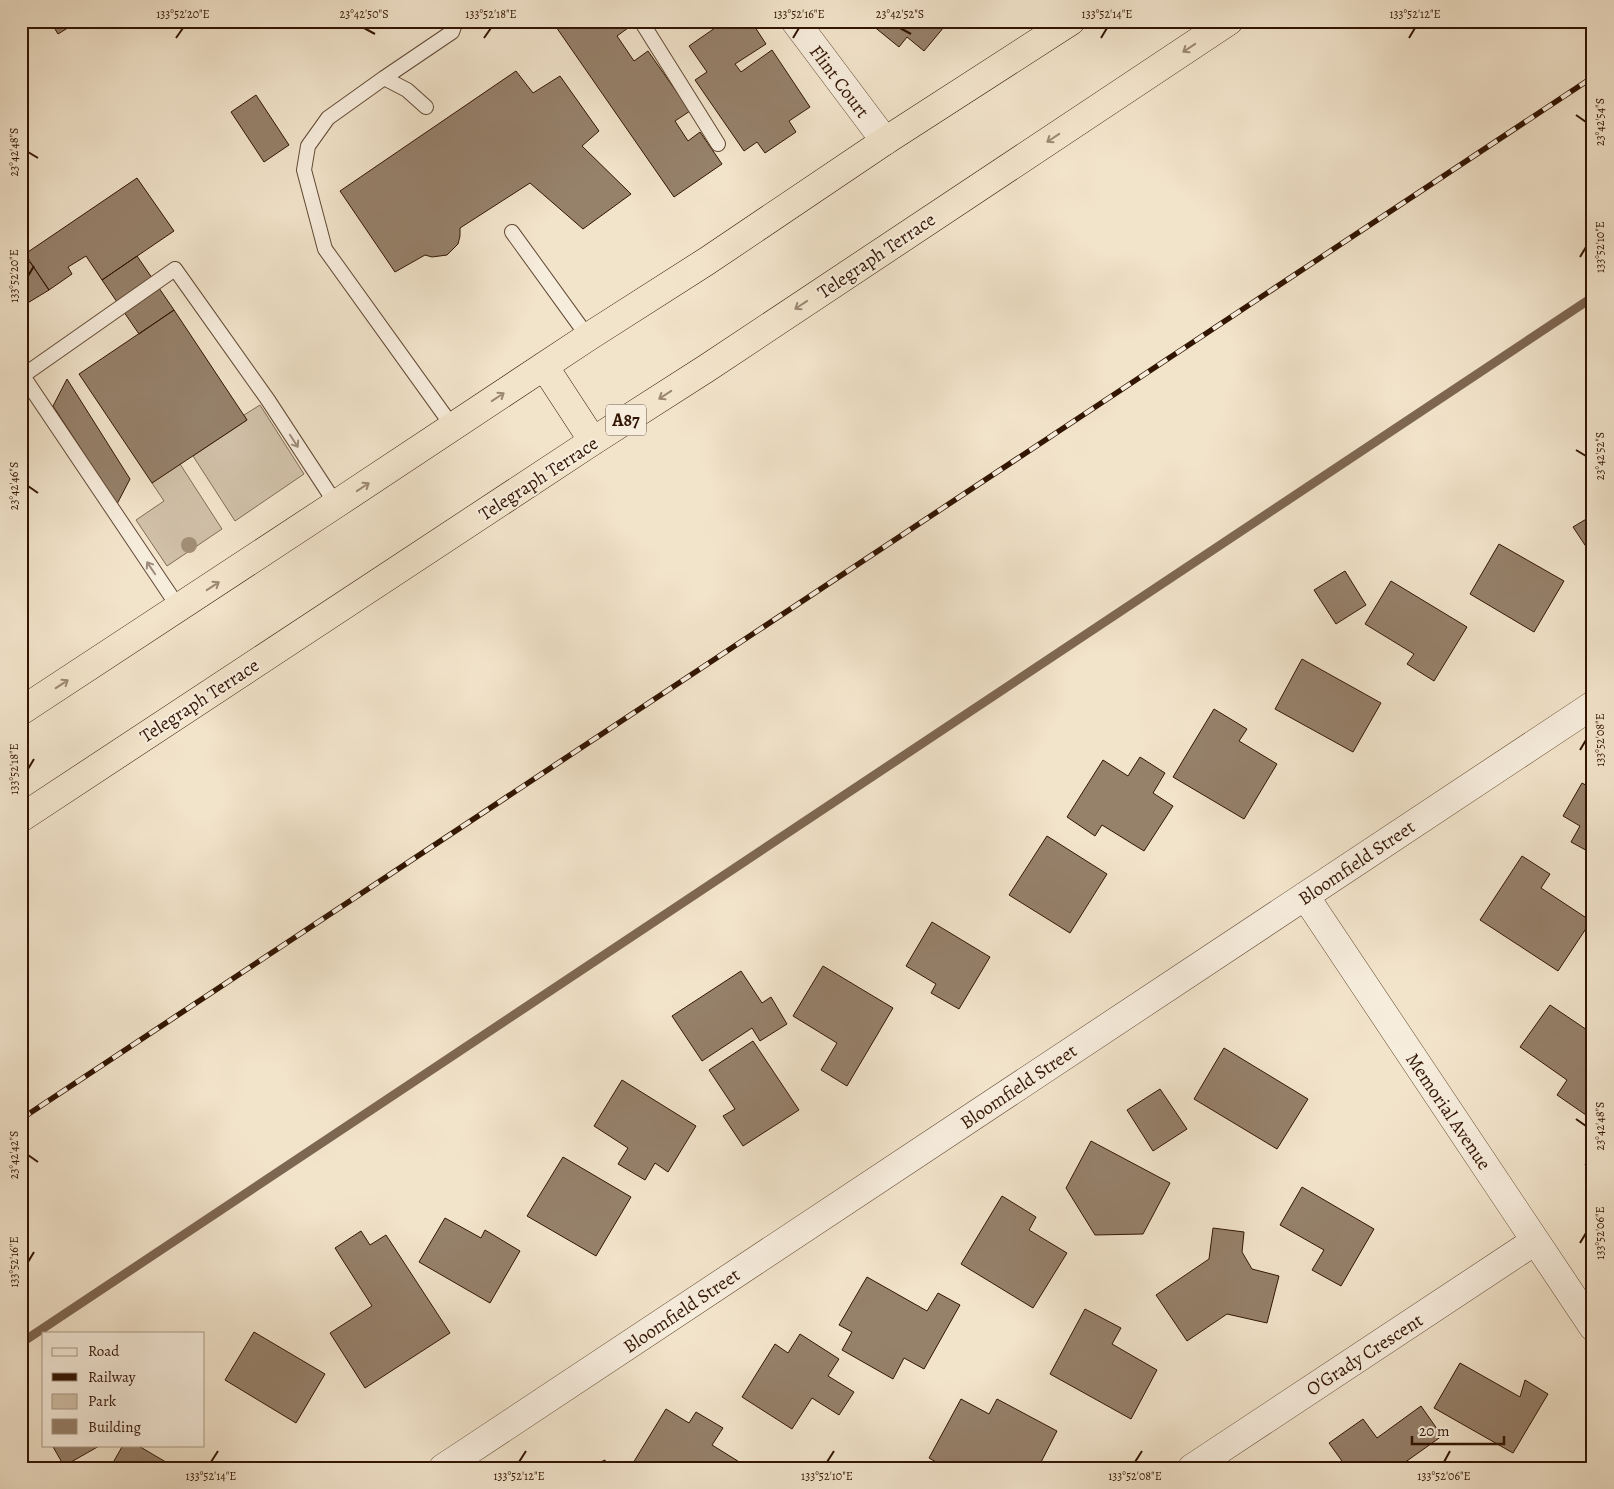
<svg xmlns="http://www.w3.org/2000/svg" width="1614" height="1489" viewBox="0 0 1614 1489" font-family="Alegreya,serif">
<rect width="100%" height="100%" fill="#f2e4cb"/>
<filter id="stains"><feTurbulence type="fractalNoise" baseFrequency=".004" numOctaves="4"/><feColorMatrix values="0 0 0 0 .2 0 0 0 0 .09 0 0 0 0 .02 0 0 0 .5 -.17"/></filter>
<radialGradient id="worn" r=".72"><stop offset=".6" stop-color="#630" stop-opacity="0"/><stop offset="1" stop-color="#630" stop-opacity=".3"/></radialGradient>
<!-- green -->
<path fill="#d1c1a9" stroke="#826b56" d="M260,405L304,474L235,521L193,456L247,420L244,415Z
M180,464L222,529L167,566L136,520L164,501L152,483Z"/>
<g fill="none" stroke-linecap="round" stroke-linejoin="round">
<!-- stream -->
<path stroke="#7e6752" stroke-width="9" d="M21,1343L1593,297"/>
</g>
<!-- building -->
<path fill="#96816b" stroke="#321502" d="M50,21H79L58,34Z
M559,21H623L628,28L617,36L634,61L648,51L690,111L675,121L688,141L700,132L722,164L674,197L554,24Z
M725,21H751L766,44L735,64L741,72L772,50L810,107L789,121L796,132L765,153L757,142L744,151L695,80L707,72L689,46Z
M852,21H863L859,27Z
M867,21H949L924,51L907,37L899,47Z
M516,71L533,93L560,76L599,131L582,146L631,194L583,229L530,183L460,228V236L458,244L447,255L432,257L425,255L395,272L340,191Z
M256,95L289,145L264,162L231,112Z
M137,178L174,231L102,280L86,256L68,267L72,274L49,290L25,254Z
M137,256L174,310L139,334L102,280Z
M30,262L49,290L21,307V268Z
M174,310L247,420L152,483L79,374Z
M67,379L130,479L117,504L53,406Z
M1593,515V557L1573,527Z
M1499,544L1564,581L1534,632L1470,594Z
M1345,571L1366,605L1336,624L1314,590Z
M1391,581L1467,627L1434,681L1407,664L1414,654L1365,624Z
M1302,659L1381,703L1353,752L1275,709Z
M1214,709L1247,729L1239,741L1277,764L1244,819L1173,777Z
M1140,757L1165,773L1153,793L1173,806L1144,851L1102,825L1095,836L1067,817L1103,760L1128,776Z
M1582,783L1593,789V854L1571,842L1580,826L1563,816Z
M1047,836L1107,874L1070,933L1009,895Z
M1522,856L1550,874L1541,888L1591,921L1558,971L1480,920Z
M932,922L990,957L959,1009L931,993L936,984L906,966Z
M823,966L893,1008L847,1086L821,1070L837,1043L793,1016Z
M741,971L762,1003L771,997L787,1024L760,1041L752,1028L702,1061L672,1016Z
M1550,1005L1593,1034V1106L1586,1115L1557,1095L1567,1080L1520,1047Z
M753,1041L799,1110L743,1146L723,1116L735,1109L709,1070Z
M1224,1048L1308,1099L1277,1149L1194,1099Z
M622,1080L696,1126L668,1172L655,1163L645,1180L618,1164L628,1148L594,1126Z
M1160,1089L1187,1129L1153,1151L1127,1110Z
M1091,1141L1170,1183L1143,1234L1095,1235L1066,1188Z
M1593,1149V1169L1585,1165Z
M563,1157L631,1197L596,1256L527,1216Z
M1302,1187L1374,1229L1341,1286L1312,1270L1324,1250L1280,1225Z
M1002,1196L1036,1217L1029,1230L1067,1253L1033,1308L961,1264Z
M445,1218L481,1238L485,1230L520,1251L490,1303L419,1262Z
M1213,1228L1244,1232L1242,1252L1252,1269L1279,1276L1267,1323L1227,1314L1187,1341L1156,1295L1209,1259Z
M361,1231L370,1245L386,1235L450,1333L365,1388L330,1333L372,1306L335,1248Z
M867,1277L927,1311L938,1293L960,1305L924,1369L904,1358L893,1379L842,1350L852,1332L839,1325Z
M1085,1309L1121,1328L1112,1344L1157,1370L1131,1419L1050,1374Z
M254,1332L325,1374L296,1423L225,1380Z
M800,1334L839,1359L828,1376L854,1392L839,1415L812,1398L792,1429L742,1397L775,1344L788,1353Z
M1460,1363L1520,1397L1525,1380L1548,1394L1513,1453L1434,1408Z
M961,1399L989,1414L997,1399L1057,1431L1038,1468H947L929,1458Z
M1421,1406L1442,1436L1397,1468H1347L1329,1443L1363,1419L1377,1438Z
M666,1409L689,1423L696,1412L723,1428L712,1445L741,1463L738,1468H630Z
M52,1445H101L64,1466Z
M123,1445H137L176,1468H110Z
M605,1460L608,1468H586Z"/>
<g fill="none" stroke-linecap="round" stroke-linejoin="round">
<!-- lane casing -->
<g stroke="#624934" stroke-width="16">
<path id="lane" d="M641,21L718,144
M384,78L452,32L456,21
M426,107L407,90L384,78L328,118L308,146L304,170L325,249L453,427
M512,232L588,337
M23,376L179,608
M21,377L175,269L268,400L336,504"/>
</g>
<!-- street casing -->
<g stroke="#624934" stroke-width="29">
<path id="street" d="M795,21L885,141
M1305,896L1593,1327
M443,1468L1593,705
M1192,1468L1535,1241"/>
</g>
<!-- highway casing -->
<g stroke="#321502" stroke-width="29">
<path id="highway" d="M544,366L593,441
M21,711L336,504L588,337L707,261L885,141L1071,21
M21,818L593,441L707,368L1229,21"/>
</g>
<!-- lane -->
<use href="#lane" stroke="#f7eddd" stroke-width="14"/>
<!-- street -->
<use href="#street" stroke="#f7eddd" stroke-width="28"/>
<!-- highway -->
<use href="#highway" stroke="#f2e4cb" stroke-width="28"/>
<!-- rail casing -->
<g stroke="#321502" stroke-width="5.5">
<path id="rail" d="M21,1119L1593,77"/>
</g>
<!-- rail -->
<use href="#rail" stroke="#f7eddd" stroke-width="4" stroke-dasharray="11" stroke-linecap="butt"/>
</g>
<!-- trees -->
<circle fill="#a38f78" cx="189" cy="545" r="8"/>
<!-- one-way arrows -->
<defs><path id="oneway-shaft" d="M-6 0H5M1.5-3L5.5 0L1.5 3" fill="none" stroke-width="1.6" stroke-linecap="round" stroke-linejoin="round" transform="scale(1.25)"/></defs>
<g stroke="#9c8771">
<use href="#oneway-shaft" transform="translate(1189 48) rotate(146)"/>
<use href="#oneway-shaft" transform="translate(1053 138) rotate(146)"/>
<use href="#oneway-shaft" transform="translate(801 305) rotate(146)"/>
<use href="#oneway-shaft" transform="translate(665 395) rotate(147)"/>
<use href="#oneway-shaft" transform="translate(498 397) rotate(-34)"/>
<use href="#oneway-shaft" transform="translate(363 487) rotate(-34)"/>
<use href="#oneway-shaft" transform="translate(213 586) rotate(-33)"/>
<use href="#oneway-shaft" transform="translate(62 684) rotate(-33)"/>
</g>
<g stroke="#9e8c7a">
<use href="#oneway-shaft" transform="translate(294 441) rotate(57)"/>
<use href="#oneway-shaft" transform="translate(151 568) rotate(-124)"/>
</g>
<!-- ticks -->
<path fill="none" stroke="#321502" stroke-width="2" d="M364,28L375,34M900,28L911,34M176,38L183,28M484,38L491,28M793,38L799,28M1101,38L1107,28M1409,38L1415,28M1576,115L1586,122M28,152L38,158M1580,257L1586,247M28,276L34,266M1576,450L1586,456M28,486L38,493M1580,750L1586,740M28,769L34,759M1576,1119L1586,1126M28,1155L38,1162M1580,1243L1586,1233M28,1262L34,1252M211,1462L218,1451M519,1462L526,1451M827,1462L834,1451M1135,1462L1142,1451M1444,1462L1450,1451"/>
<g text-anchor="middle" stroke-width="4" stroke-linejoin="round" paint-order="stroke">
<!-- shield labels -->
<rect fill="#f7eddd" stroke="#6d5644" stroke-width="1" x="606" y="404.5" width="40" height="31" rx="4"/>
<g font-size="18" font-weight="bold" fill="#321502">
<text x="626" y="426">A87</text>
</g>
<!-- street labels -->
<g font-size="19" fill="#321502" stroke="#f7eddd">
<text transform="translate(840 81) rotate(53)" y="7">Flint Court</text>
<text transform="translate(876 255) rotate(-34)" y="7">Telegraph Terrace</text>
<text transform="translate(538 478) rotate(-33)" y="7">Telegraph Terrace</text>
<text transform="translate(199 700) rotate(-33)" y="7">Telegraph Terrace</text>
<text transform="translate(1356 862) rotate(-34)" y="7">Bloomfield Street</text>
<text transform="translate(1018 1086) rotate(-34)" y="7">Bloomfield Street</text>
<text transform="translate(1449 1111) rotate(56)" y="7">Memorial Avenue</text>
<text transform="translate(681 1310) rotate(-34)" y="7">Bloomfield Street</text>
<text transform="translate(1364 1354) rotate(-33)" y="7">O'Grady Crescent</text>
</g>
</g>
<!-- margin -->
<rect width="1614" height="1489" fill="none" stroke="#f2e4cb" stroke-width="55"/>
<!-- legend -->
<rect x="42" y="1332" width="162" height="115" fill="#f7eddd" stroke="#a89785"/>
<rect x="52" y="1348" width="25" height="8" fill="#f7eddd" stroke="#a89785"/>
<text x="88" y="1356" font-size="15" fill="#321502">Road</text>
<rect x="52" y="1373" width="25" height="8" fill="#321502" stroke="#a89785"/>
<text x="88" y="1382" font-size="15" fill="#321502">Railway</text>
<rect x="52" y="1394" width="25" height="15" fill="#d1c1a9" stroke="#a89785"/>
<text x="88" y="1406" font-size="15" fill="#321502">Park</text>
<rect x="52" y="1419" width="25" height="15" fill="#96816b" stroke="#a89785"/>
<text x="88" y="1432" font-size="15" fill="#321502">Building</text>
<!-- scale -->
<path d="M1412 1436v8h92v-8" fill="none" stroke="#321502" stroke-width="2.5"/>
<text x="1419" y="1436" font-size="15" fill="#321502" stroke="#f7eddd" stroke-width="4" paint-order="stroke">20 m</text>
<rect x="28" y="28" width="1558" height="1434" fill="none" stroke="#321502" stroke-width="2"/>
<g font-size="12" text-anchor="middle" fill="#321502">
<text x="183" y="18">133°52'20"E</text>
<text x="364" y="18">23°42'50"S</text>
<text x="491" y="18">133°52'18"E</text>
<text x="799" y="18">133°52'16"E</text>
<text x="900" y="18">23°42'52"S</text>
<text x="1107" y="18">133°52'14"E</text>
<text x="1415" y="18">133°52'12"E</text>
<text transform="translate(1600 122) rotate(-90)" y="4">23°42'54"S</text>
<text transform="translate(14 152) rotate(-90)" y="4">23°42'48"S</text>
<text transform="translate(1600 247) rotate(-90)" y="4">133°52'10"E</text>
<text transform="translate(14 276) rotate(-90)" y="4">133°52'20"E</text>
<text transform="translate(1600 456) rotate(-90)" y="4">23°42'52"S</text>
<text transform="translate(14 486) rotate(-90)" y="4">23°42'46"S</text>
<text transform="translate(1600 740) rotate(-90)" y="4">133°52'08"E</text>
<text transform="translate(14 769) rotate(-90)" y="4">133°52'18"E</text>
<text transform="translate(1600 1126) rotate(-90)" y="4">23°42'48"S</text>
<text transform="translate(14 1155) rotate(-90)" y="4">23°42'42"S</text>
<text transform="translate(1600 1233) rotate(-90)" y="4">133°52'06"E</text>
<text transform="translate(14 1262) rotate(-90)" y="4">133°52'16"E</text>
<text x="211" y="1480">133°52'14"E</text>
<text x="519" y="1480">133°52'12"E</text>
<text x="827" y="1480">133°52'10"E</text>
<text x="1135" y="1480">133°52'08"E</text>
<text x="1444" y="1480">133°52'06"E</text>
</g>
<rect width="100%" height="100%" filter="url(#stains)"/>
<rect width="100%" height="100%" fill="url(#worn)"/>
</svg>
